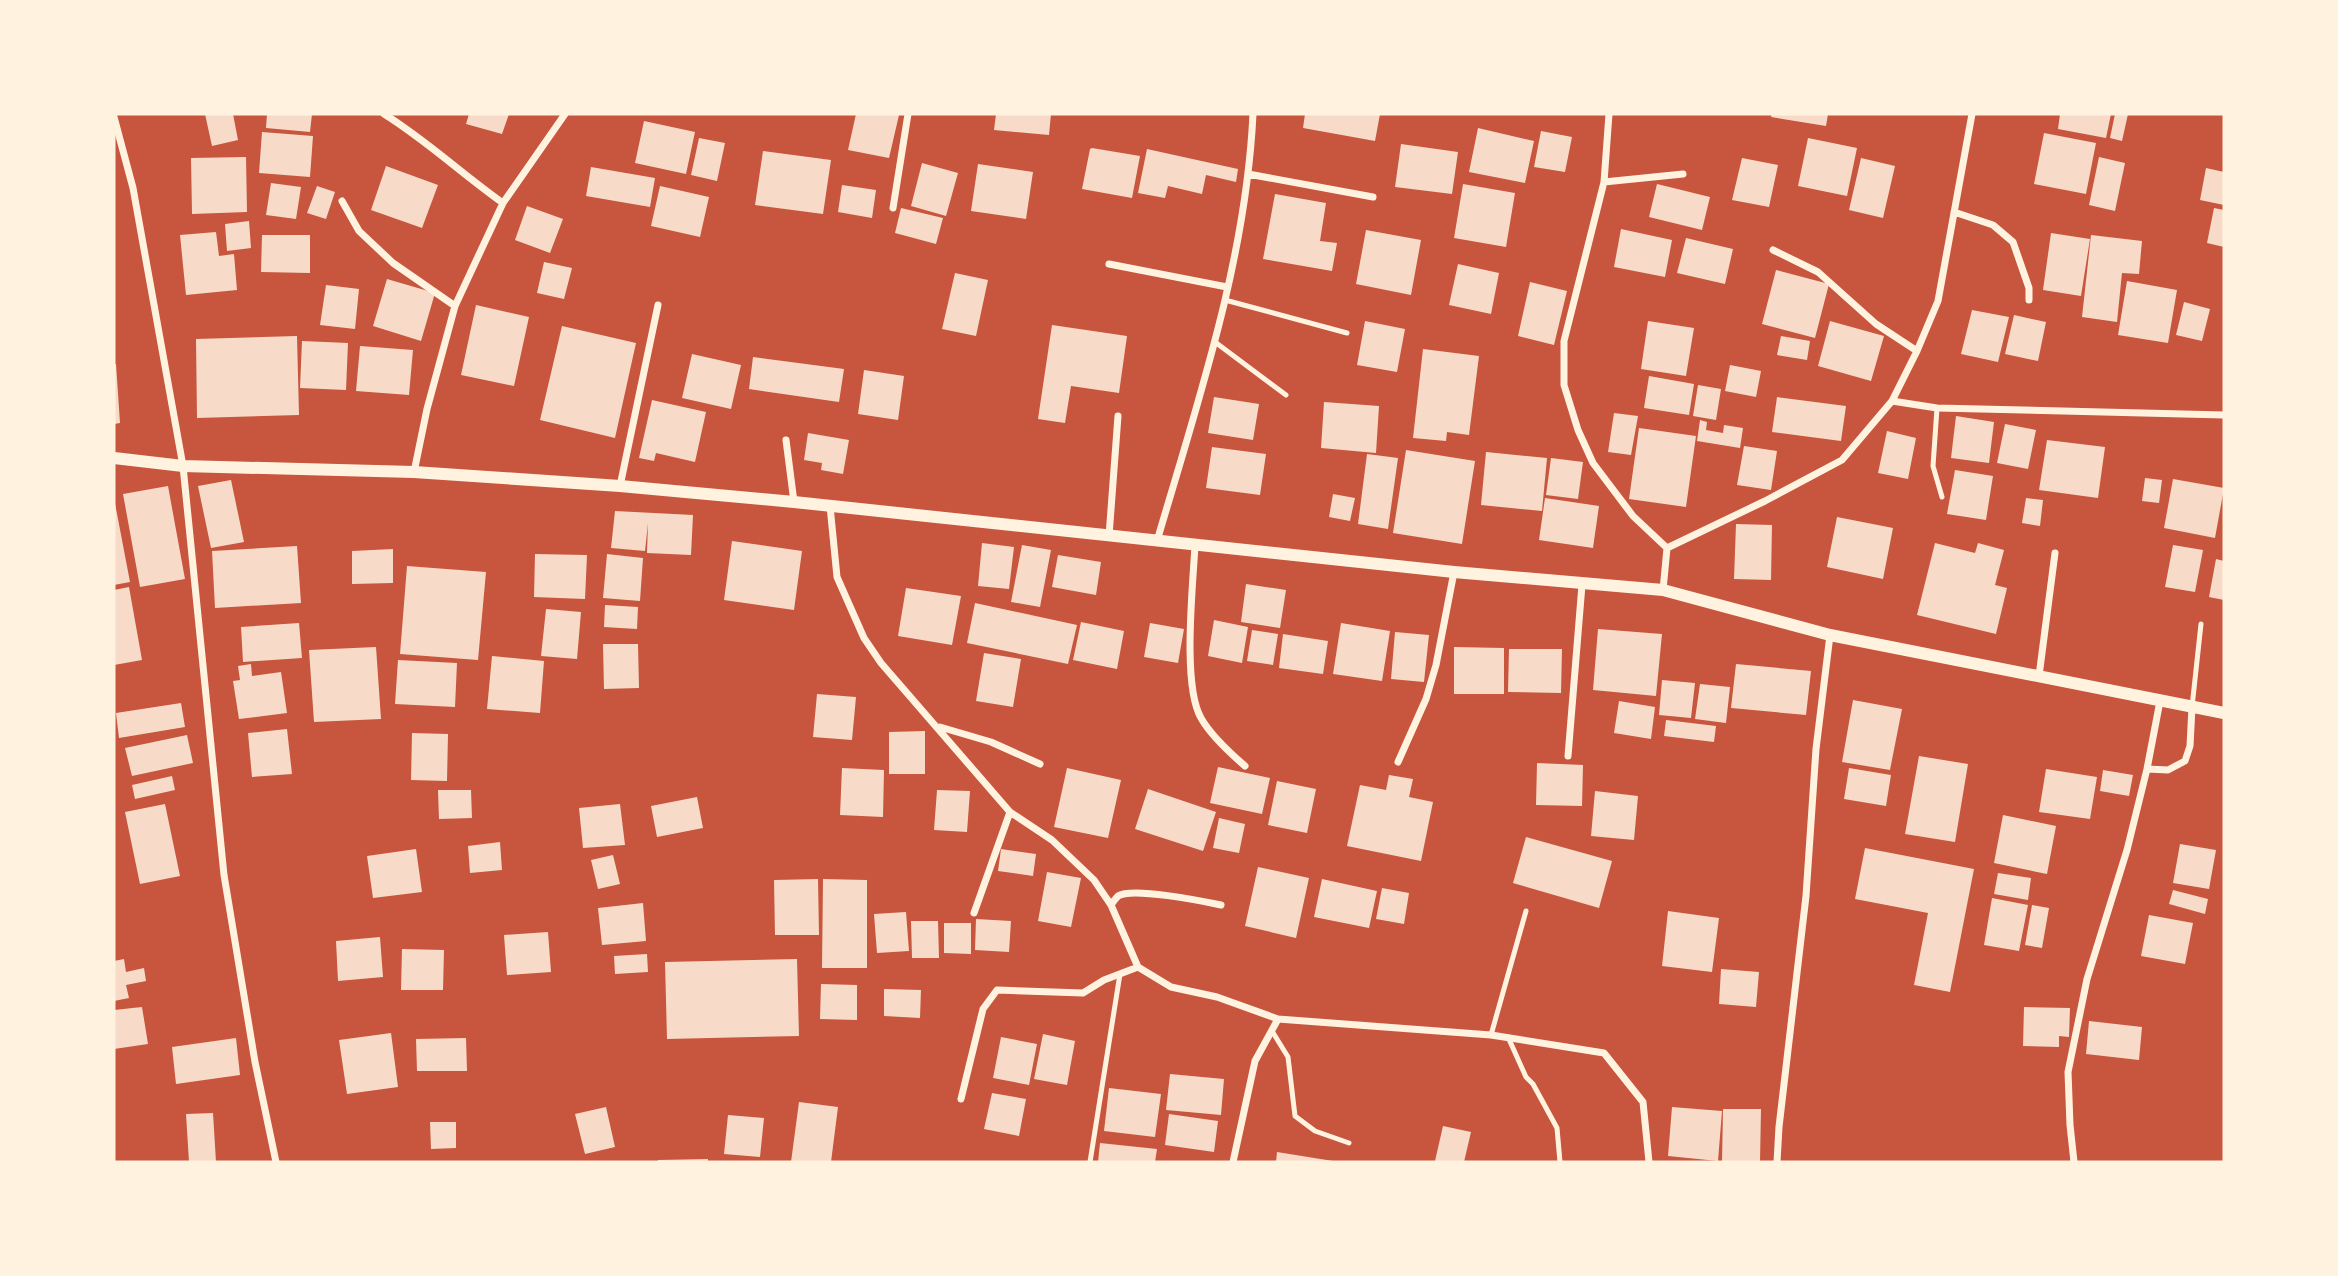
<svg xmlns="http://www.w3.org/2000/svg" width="2338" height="1276" viewBox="0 0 2338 1276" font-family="'PT Sans Narrow',sans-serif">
<rect width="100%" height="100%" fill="#c8553d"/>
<!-- building -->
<path fill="#f7dbc8" d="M205,114H233L238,140L212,146Z
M267,114H312L310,132L266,128Z
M469,114H509L502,134L466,124Z
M856,114L899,115L889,158L848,150Z
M996,114H1051L1049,135L994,130Z
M1305,114H1380L1375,141L1303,128Z
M1772,114H1828L1826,126L1771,117Z
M2060,114H2111L2106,138L2058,129Z
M2115,114H2128L2122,141L2110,138Z
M644,121L695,132L686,174L635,163Z
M1478,128L1534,141L1525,183L1469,172Z
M1541,131L1572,137L1565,172L1534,167Z
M262,132L313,136L310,177L259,173Z
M2044,133L2096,143L2086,194L2034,184Z
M699,138L725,143L717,181L691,175Z
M1808,138L1857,148L1847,196L1798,186Z
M1401,144L1458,152L1452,194L1395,187Z
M1092,148L1140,156L1132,198L1082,189L1090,149Z
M1147,149L1238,169L1236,182L1206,175L1202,194L1168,186L1165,198L1138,193Z
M763,151L831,160L823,214L755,205Z
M246,157L247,212L192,214L191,158Z
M2099,157L2125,163L2115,211L2089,205Z
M1742,158L1778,165L1769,207L1732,200Z
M1861,158L1895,166L1883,218L1849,210Z
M922,163L958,173L946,216L911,206Z
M978,164L1033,172L1026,219L971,211Z
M386,166L438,185L422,228L371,210Z
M591,167L655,178L650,207L586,196Z
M2206,168L2224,172V205L2200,200Z
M271,183L301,187L296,219L266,215Z
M1463,184L1515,193L1506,247L1454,238Z
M1657,184L1710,197L1702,230L1649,217Z
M842,185L876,190L872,218L838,212Z
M317,186L335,192L326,219L307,213Z
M660,186L709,197L700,237L651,226Z
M1275,194L1326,203L1320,241L1337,243L1332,271L1263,259Z
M527,206L563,219L550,253L515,240Z
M901,208L943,218L936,244L895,233Z
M2214,208L2224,210V247L2207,243Z
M249,221L251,248L227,251L225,224Z
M1621,229L1672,240L1665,277L1614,267Z
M1366,230L1421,240L1411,295L1356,284Z
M216,232L219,256L234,254L237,290L186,295L180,235Z
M2051,233L2090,239L2081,296L2043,290Z
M262,235H310V273L261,272Z
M2091,235L2142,241L2139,274L2122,273L2117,322L2082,317Z
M1686,238L1733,249L1725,284L1677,273Z
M544,262L572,268L564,299L537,293Z
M1458,264L1499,273L1491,314L1449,305Z
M1776,270L1829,284L1815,338L1762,324Z
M955,273L988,280L976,336L942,329Z
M387,279L435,293L421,341L373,326Z
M2127,281L2177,290L2168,343L2118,335Z
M1530,282L1567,291L1554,345L1518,336Z
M326,285L359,289L355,329L320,325Z
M2184,302L2210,309L2202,341L2176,335Z
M476,305L529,317L514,386L461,375Z
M1972,310L2009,317L1998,362L1961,354Z
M2014,315L2046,322L2038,361L2005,354Z
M1365,321L1405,329L1397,372L1357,365Z
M1648,321L1694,328L1686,376L1641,369Z
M1830,321L1884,336L1871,381L1818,366Z
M1052,325L1127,336L1119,393L1071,386L1065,423L1038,419Z
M562,326L636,343L615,438L540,420Z
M297,336L299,415L197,418L196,339Z
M1781,336L1810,341L1807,360L1777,355Z
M302,341L348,343L346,390L300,388Z
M360,346L413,350L409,395L356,391Z
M1423,349L1479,356L1469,435L1447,432L1446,441L1413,438Z
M692,354L741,365L731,409L682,398Z
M753,357L844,369L839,402L749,389Z
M114,364H116L120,423L114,424Z
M1730,365L1761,371L1756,397L1725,391Z
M864,370L904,376L898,420L858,414Z
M1649,376L1694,384L1689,415L1644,408Z
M1698,385L1721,389L1716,420L1693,416Z
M1214,397L1259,404L1253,440L1208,433Z
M1777,397L1846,406L1841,441L1772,432Z
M652,400L706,412L695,462L656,453L654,461L639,458Z
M1324,402L1379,406L1376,453L1321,448Z
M1614,413L1638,416L1631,455L1608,452Z
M1956,416L1994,422L1989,463L1951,458Z
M1700,420L1707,422L1706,430L1723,433L1724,425L1743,428L1740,448L1697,441Z
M2005,424L2036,430L2028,469L1997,463Z
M1639,428L1696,436L1686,507L1629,499Z
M1887,431L1916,438L1908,479L1878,473Z
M808,433L849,440L843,474L821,470L822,463L804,460Z
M2047,440L2105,447L2098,498L2039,490Z
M1744,446L1777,451L1771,490L1737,485Z
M1212,447L1266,454L1260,495L1206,488Z
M1406,450L1475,461L1462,544L1393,533Z
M1486,452L1547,458L1542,511L1481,505Z
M1367,454L1398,458L1388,529L1358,524Z
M1551,458L1583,462L1578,499L1546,495Z
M1955,470L1993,476L1986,520L1947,514Z
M2145,478L2162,480L2159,503L2142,501Z
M2173,479L2224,488L2215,538L2164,528Z
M231,480L244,542L211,548L198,486Z
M168,486L185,579L140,587L123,494Z
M1333,494L1355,498L1350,521L1329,517Z
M114,498L130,582L114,585Z
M1545,498L1599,506L1593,548L1539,540Z
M2026,498L2043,500L2040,526L2022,523Z
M615,511L693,515L691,555L647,553L648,523L645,551L611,548Z
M1837,517L1893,528L1883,579L1827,567Z
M1736,524L1772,525L1771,580L1734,579Z
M732,541L802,551L794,610L724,600Z
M982,543L1014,547L1009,589L978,586Z
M1935,543L1975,553L1978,543L2004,550L1995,585L2007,588L1996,634L1917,615Z
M1022,545L1051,550L1040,607L1011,602Z
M2173,545L2203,550L2195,592L2165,587Z
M297,546L301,603L215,608L212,551Z
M393,549V583L352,584V551Z
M535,554L587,555L585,599L534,597Z
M607,554L643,558L640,601L603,598Z
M1058,555L1101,562L1096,595L1052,587Z
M2216,559L2224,561V600L2209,597Z
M407,566L486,572L478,660L400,654Z
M1246,584L1286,590L1280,628L1241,622Z
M129,587L142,660L114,665V590Z
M906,588L961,596L952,645L898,636Z
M975,603L1077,625L1068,664L967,643Z
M605,605L638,607L637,629L604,627Z
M546,609L581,612L577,659L541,656Z
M1214,620L1248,627L1242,663L1208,656Z
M1081,622L1124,631L1117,669L1073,660Z
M299,623L302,658L243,662L241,627Z
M1150,623L1184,629L1178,663L1144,657Z
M1341,623L1390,631L1382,681L1333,674Z
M1598,629L1662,634L1656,696L1593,690Z
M1252,630L1278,634L1273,665L1247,661Z
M1395,632L1429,635L1424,682L1391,679Z
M1283,634L1328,641L1323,674L1279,668Z
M603,644H638L639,688L604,689Z
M376,647L381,719L314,722L309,650Z
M1454,647L1504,648V694H1454Z
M1509,649H1562L1561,693L1508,692Z
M984,653L1021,659L1013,707L976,701Z
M492,656L544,661L540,713L487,709Z
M398,660L457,663L455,707L395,704Z
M251,664L252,676L281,672L287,713L239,719L233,681L240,680L238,666Z
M1736,664L1811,671L1806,715L1731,708Z
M1662,680L1695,683L1691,718L1659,715Z
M1700,684L1730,687L1726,723L1695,719Z
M817,694L856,697L852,740L813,737Z
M1853,700L1902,709L1890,770L1842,762Z
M1619,701L1655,707L1651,739L1614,733Z
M181,703L185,727L119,738L116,713Z
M1666,720L1716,726L1714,742L1664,736Z
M287,729L292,774L252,777L248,733Z
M925,731V774H889V732Z
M412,733L448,734L447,781L411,780Z
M187,735L193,763L132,776L125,748Z
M1919,756L1968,764L1955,842L1905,834Z
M1537,763L1583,765L1582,806L1536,805Z
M1218,767L1270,778L1262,814L1210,803Z
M842,768L884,770L883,817L840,815Z
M1067,768L1121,780L1108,838L1054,827Z
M1849,768L1891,775L1886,806L1844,799Z
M2046,769L2097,777L2090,819L2039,812Z
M2103,770L2133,775L2129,796L2100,791Z
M1389,775L1413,779L1409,797L1433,802L1421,861L1347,846L1360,785L1386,790Z
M172,776L175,790L135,799L132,785Z
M1277,781L1316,789L1307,833L1268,825Z
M1148,789L1216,812L1203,851L1135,829Z
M438,790H471L472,818L439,819Z
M937,790L970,791L967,832L934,830Z
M1595,791L1638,796L1634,840L1591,836Z
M697,797L703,828L657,837L651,806Z
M165,804L180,876L140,884L125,812Z
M620,804L625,845L583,848L579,808Z
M2003,815L2056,826L2047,874L1994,863Z
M1219,818L1245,824L1239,853L1213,848Z
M1526,837L1612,861L1599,908L1513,883Z
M500,842L502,870L470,873L468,846Z
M2180,844L2216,850L2209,889L2173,883Z
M1865,848L1974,869L1950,992L1914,985L1928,913L1855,899Z
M416,849L422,892L373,898L367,856Z
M1001,849L1036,854L1033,876L998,871Z
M613,855L620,884L598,889L591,860Z
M1258,867L1309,878L1296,938L1245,926Z
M1047,872L1081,878L1071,927L1038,921Z
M1998,873L2031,878L2028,900L1994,894Z
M818,879L819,935H775L774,880Z
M823,879L867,880V968H822Z
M1322,879L1377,891L1369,928L1314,917Z
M1382,888L1409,893L1404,924L1376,919Z
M2173,890L2208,899L2205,914L2169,904Z
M1992,898L2028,905L2019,951L1984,945Z
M643,903L646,941L602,945L598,908Z
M2032,905L2049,908L2042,948L2025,945Z
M1668,911L1719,918L1712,972L1662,966Z
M906,912L909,951L877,953L874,914Z
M2149,915L2193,923L2185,964L2141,956Z
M976,919L1011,921L1009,952L975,950Z
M911,921H938L939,958H912Z
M944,923H971V954L944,953Z
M548,932L551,972L507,975L504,935Z
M380,937L383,977L338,981L336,941Z
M402,949L444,950L443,990H401Z
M647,954L648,972L615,974L614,956Z
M124,959L126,972L144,968L146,981L126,985L129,998L114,1001V961Z
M797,959L799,1036L667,1039L665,962Z
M1721,969L1759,972L1756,1007L1719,1004Z
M821,984L857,985V1020L820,1019Z
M884,989L921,990L920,1018L884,1016Z
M142,1007L148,1044L114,1049V1010Z
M2024,1007L2070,1008L2069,1037L2059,1036V1047L2023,1046Z
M2089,1021L2142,1027L2139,1060L2086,1054Z
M391,1033L398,1087L347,1094L339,1040Z
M1043,1034L1075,1041L1067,1085L1034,1079Z
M1001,1037L1037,1044L1029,1085L993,1078Z
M236,1038L240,1075L176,1084L172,1047Z
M466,1038L467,1071H417L416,1039Z
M1170,1074L1224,1079L1221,1115L1166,1110Z
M1109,1088L1161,1094L1155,1137L1104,1131Z
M992,1093L1026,1099L1019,1136L984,1129Z
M799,1102L838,1107L831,1162H791Z
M606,1107L615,1147L585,1154L575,1114Z
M1672,1107L1722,1111L1718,1161L1668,1156Z
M1723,1109H1761L1760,1162H1722Z
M213,1113L216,1162H189L186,1114Z
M1169,1114L1218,1121L1214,1152L1165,1145Z
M728,1115L764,1118L760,1157L724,1154Z
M430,1122H456V1148L431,1149Z
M1443,1126L1471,1132L1464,1162L1435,1161Z
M1100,1143L1157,1149L1155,1162H1098Z
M1277,1152L1333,1161V1162H1276Z
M708,1159V1162H658V1160Z"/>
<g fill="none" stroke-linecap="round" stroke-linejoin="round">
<!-- service -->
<path stroke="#fff3e0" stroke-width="5" d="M1225,300L1347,333
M1215,342L1286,395
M1937,408L1933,466L1942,497
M2192,707L2201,624
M1272,1031L1288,1057L1295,1116L1315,1131L1349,1143
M1491,1035L1526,911
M1508,1037L1526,1077L1533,1084L1557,1128L1560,1162
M1090,1162L1120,974"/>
<!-- minor -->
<path stroke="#fff3e0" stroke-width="7" d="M384,114C426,140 462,174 503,203
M1609,114L1604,182L1564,341V385L1578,430L1593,463L1633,516L1667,548
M114,117L133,188L183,466L224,875L255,1062L276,1162
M1248,174L1373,197
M1604,182L1683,174
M342,201L359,231L393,263L455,306
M893,208L908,114
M1954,212L1993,225L2013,242L2029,288V300
M1773,250L1818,272L1876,324L1917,351
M1109,264L1227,287
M1892,401L1937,408L2224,415
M786,440L794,502
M414,472L427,409L455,306L503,203L565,114
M620,486L658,305
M830,506L837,577L864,638L881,663L1010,812L1052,840L1094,880L1111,905L1138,967L1171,987L1217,997L1278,1019L1491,1035L1604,1053L1643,1102L1649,1162
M1109,536L1118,416
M1157,541C1198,401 1246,260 1253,114
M1195,545C1193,585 1182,685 1201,718C1211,736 1230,753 1245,766
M1663,590L1667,548L1765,501L1842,460L1892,401L1917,351L1938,301L1972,114
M2039,676L2055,553
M939,729L940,727L991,742L1040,764
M1568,756L1582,585
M1398,762L1426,699L1436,665L1454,572
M2147,769L2168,770L2185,761L2190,746L2192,707
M1111,905C1113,902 1115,899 1118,896C1132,887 1202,901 1221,905
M974,913L1010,812
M961,1099L983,1009L997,990L1083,993L1104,980L1138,967
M1233,1162L1255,1061L1278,1019
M1777,1162L1779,1127L1806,896L1816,749L1830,635
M2074,1162L2070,1125L2068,1072L2087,979L2127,850L2147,769L2160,701"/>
<!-- tertiary -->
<path stroke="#fff3e0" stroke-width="12" d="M114,458L183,466L414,472L620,486L794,502L1454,572L1663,590L1830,635L2224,713"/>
</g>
<!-- border -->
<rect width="2338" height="1276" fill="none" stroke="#fff3e0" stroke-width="231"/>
</svg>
